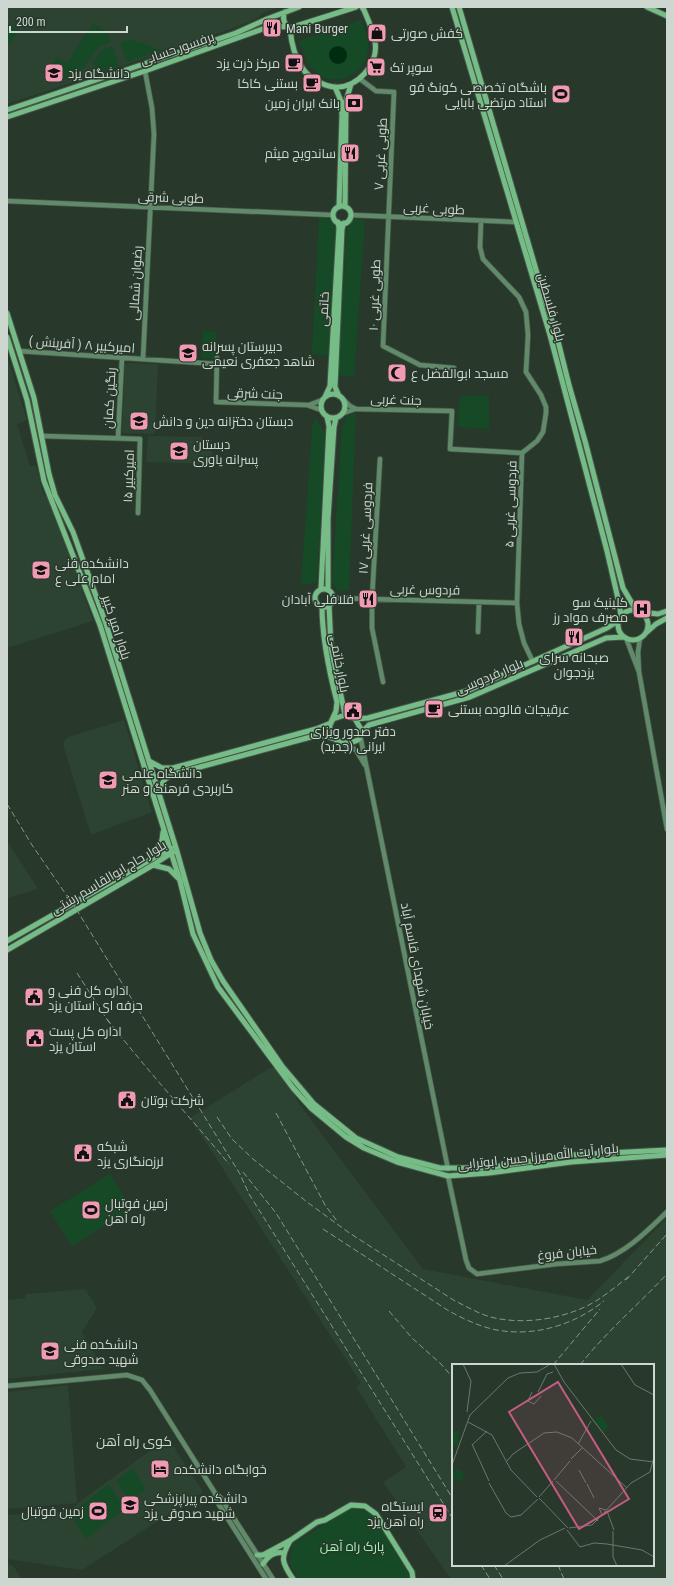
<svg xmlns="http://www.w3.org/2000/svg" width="674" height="1586" viewBox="0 0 674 1586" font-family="'Roboto Condensed',Cairo,sans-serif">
<rect width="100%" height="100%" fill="#28382b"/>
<!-- built -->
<path fill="#2d4332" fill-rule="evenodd" d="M7,7H280L264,13L252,21L195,42L7,104Z
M7,356L27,420L17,424L30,466H36L43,493L48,499L57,519L93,621L7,648Z
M127,363L158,364L155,434L124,433L122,431L125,365Z
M148,436L203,437V439L212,440V464L146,462Z
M124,720L152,812L91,835L64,748L63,743L68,737Z
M7,842H8L38,889L7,898Z
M278,1067L300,1105L423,1269L587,1300L667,1218V1579H451L383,1482L406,1467L356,1387L361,1383L190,1118L270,1068ZM453,1365H653V1565H453Z
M85,1289L97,1308L82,1332L103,1369L7,1379V1300L25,1298L26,1294Z
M68,1385L77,1503L7,1509V1392Z
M168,1438L203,1492L82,1570L7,1559V1515L69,1511L83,1499Z
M7,1564L13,1566L22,1579H7Z"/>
<!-- green -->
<path fill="#164a27" d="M362,20C364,29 369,39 368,48C368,75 334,90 314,71C306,63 303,51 299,41Z
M8,23L19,30L10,44L7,42C7,37 6,27 8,23Z
M93,23L109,33L110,42L98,48L80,73L59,81L47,73L57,57L67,63Z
M131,39L162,50L127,62L120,43Z
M113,46L119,66L97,74L93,62L102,50Z
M319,218C327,218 333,218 336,226L328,356L312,354Z
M355,219L365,221L354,377L338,375L347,225L349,222Z
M203,331L217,332L215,358H201Z
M460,396H489V429L457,427Z
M356,413L349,590L338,591L332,583L342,428L347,416Z
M315,416L325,434L317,582L301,585L312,428Z
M110,1174L132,1209L72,1246L50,1211Z
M133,1468L146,1489L130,1501L116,1481Z
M109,1484L125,1508L86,1539L70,1514Z
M351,1508C362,1509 368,1511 375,1519L407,1571L410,1579H299L289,1562L293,1544Z"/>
<!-- water -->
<path fill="#002d0f" d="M329 55a9 9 0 1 1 18 0a9 9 0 1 1-18 0Z"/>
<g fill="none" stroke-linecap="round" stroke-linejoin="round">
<!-- tertiary casing -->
<g stroke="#465549" stroke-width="6">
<path id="tertiary" d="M360,79L376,91L394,92L383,346L420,365L454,368
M7,201L333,215
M351,215L515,222
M481,221L480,247L483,259L519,297L526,312L528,335L526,372L541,395L546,407V413L543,432L537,441L522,453L517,603L519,624L524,643L533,662
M19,351L217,364
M217,358L216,402L307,405L321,410
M143,359L154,134L152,108L145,71
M343,399L350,406L356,409L452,411L450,449L522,453
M309,405L322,400
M344,413L355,409
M42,436L140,439L138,513
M118,438L122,358
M380,459L372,599V628L383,682
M333,598L517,603
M478,632L479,602
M626,638L639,672
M640,638L638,652L639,672L667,829
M360,735L448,1169
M344,744L356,750L365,765
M448,1176L466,1260L469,1268L477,1274L556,1264L600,1261C626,1253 648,1230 667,1212
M7,1386L127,1375L142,1380L150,1390L215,1493L221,1498L273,1579
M215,1493L216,1500L266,1579"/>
</g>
<!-- secondary casing -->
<g stroke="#465549" stroke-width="7">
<path id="secondary" d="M452,7L550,335L607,551L619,603L621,616
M459,7L544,297L556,333L569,385L585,441L623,588L636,610
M647,7L667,16
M285,12C282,18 284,25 290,28L356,7
M290,28C291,41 295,58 303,69C309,78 324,86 334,87C357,89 379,64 375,42C374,32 368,20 364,10L362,7
M335,87L341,101L342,115L339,207
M7,110L236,33L267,19L299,7
M7,117L145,71L271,26L287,27
M333 215a9 9 0 1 1 18 0a9 9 0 1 1-18 0Z
M345,207L346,101L351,84
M7,313L34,398L49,474L55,495L73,532L106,624L176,848L200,933L211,960L223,981L282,1066L314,1104L356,1138L398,1157L440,1168H487L571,1155L667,1150
M7,337L27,400L44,481L100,625L180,881L193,934L218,987L293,1088L311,1108L346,1137L364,1148L397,1162L448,1176L489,1173L571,1162L667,1155
M321 406a12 12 0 1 1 24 0a12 12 0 1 1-24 0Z
M339,396L335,387L342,229L344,223
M325,397L330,386L339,228L338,222
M321,589L329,426L327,417
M315 598a9 9 0 1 1 18 0a9 9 0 1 1-18 0Z
M328,590V519L334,427L336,418
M329,605L331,647L345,715
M322,606C322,639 329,671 337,702L336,711L331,722
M618 625a15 15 0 1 1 30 0a15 15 0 1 1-30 0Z
M641,612L658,614L667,611
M647,632L656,624L667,618
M345,715L355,719L361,729L359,739C343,750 321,736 333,719Z
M355,719L368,718L467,691L607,628L618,621
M361,733L369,725L470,697L606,638L624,637
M149,761L162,768H173L316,729L331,723
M158,791L165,779L174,774L318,735L325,736L335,739
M153,856L162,840L163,832
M153,865L169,869L178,878
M7,941L171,848
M7,950L153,865L173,852
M290,1541C280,1558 282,1563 293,1579
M257,1555H263L291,1540L317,1522L325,1520L351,1505L365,1506L376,1514L412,1572L413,1579
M263,1564C268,1556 274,1551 284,1553"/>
</g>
<!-- tertiary -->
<use href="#tertiary" stroke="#608a69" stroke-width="4.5"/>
<!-- secondary -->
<use href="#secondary" stroke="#76bc87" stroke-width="5"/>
<!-- rail -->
<path stroke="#88958a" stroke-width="1" stroke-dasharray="6 3" stroke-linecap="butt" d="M7,804L32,845L78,912L240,1174L249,1194L453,1519
M77,973L110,1024
M107,1019C146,1069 188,1115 229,1164
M276,1113L325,1205L337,1221
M217,1117L232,1139L253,1159L307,1202L348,1232L455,1301C468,1307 480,1315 495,1318C527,1325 568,1318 596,1301C607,1294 618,1285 628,1277
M243,1172L276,1213L453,1499
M323,1229L449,1311C462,1318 476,1325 492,1329C531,1338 573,1326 604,1301
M626,1280L667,1234
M389,1311L412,1338L441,1364L453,1378
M553,1365L600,1309
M580,1365C606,1332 638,1305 667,1274
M481,1565L490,1579
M494,1565L503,1579
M558,1565L564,1579"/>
</g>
<!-- icons -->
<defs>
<g id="restaurant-square" transform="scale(1)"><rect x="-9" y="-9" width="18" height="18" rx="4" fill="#f19ab4" stroke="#28382b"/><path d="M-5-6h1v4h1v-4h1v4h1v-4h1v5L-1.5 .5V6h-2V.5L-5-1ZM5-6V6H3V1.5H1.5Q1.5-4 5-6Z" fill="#111"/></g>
<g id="shop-square" transform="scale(1)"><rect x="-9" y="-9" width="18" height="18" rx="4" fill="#f19ab4" stroke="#28382b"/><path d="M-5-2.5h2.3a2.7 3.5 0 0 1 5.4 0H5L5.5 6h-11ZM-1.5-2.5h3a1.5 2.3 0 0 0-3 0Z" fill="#111"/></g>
<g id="cafe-square" transform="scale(1)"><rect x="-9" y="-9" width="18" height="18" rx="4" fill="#f19ab4" stroke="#28382b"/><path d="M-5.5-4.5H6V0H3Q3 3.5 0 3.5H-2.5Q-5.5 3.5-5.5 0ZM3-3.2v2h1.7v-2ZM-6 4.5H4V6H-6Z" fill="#111"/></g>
<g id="supermarket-square" transform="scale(1)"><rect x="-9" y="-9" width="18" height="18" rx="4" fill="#f19ab4" stroke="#28382b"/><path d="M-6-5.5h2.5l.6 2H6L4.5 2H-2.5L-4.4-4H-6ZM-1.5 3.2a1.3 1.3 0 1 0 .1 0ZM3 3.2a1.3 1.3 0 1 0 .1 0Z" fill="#111"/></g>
<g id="university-square" transform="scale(1)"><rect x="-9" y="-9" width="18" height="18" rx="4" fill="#f19ab4" stroke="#28382b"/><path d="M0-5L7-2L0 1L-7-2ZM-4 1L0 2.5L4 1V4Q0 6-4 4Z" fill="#111"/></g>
<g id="stadium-square" transform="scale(1)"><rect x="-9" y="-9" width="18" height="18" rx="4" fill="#f19ab4" stroke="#28382b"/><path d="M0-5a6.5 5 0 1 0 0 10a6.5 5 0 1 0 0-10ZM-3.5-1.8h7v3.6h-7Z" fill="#111"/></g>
<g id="bank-square" transform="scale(1)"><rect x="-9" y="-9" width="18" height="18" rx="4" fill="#f19ab4" stroke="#28382b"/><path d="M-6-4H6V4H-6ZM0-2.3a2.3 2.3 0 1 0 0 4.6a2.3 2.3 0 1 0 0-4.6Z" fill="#111"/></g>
<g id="school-square" transform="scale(1)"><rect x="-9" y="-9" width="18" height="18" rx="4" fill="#f19ab4" stroke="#28382b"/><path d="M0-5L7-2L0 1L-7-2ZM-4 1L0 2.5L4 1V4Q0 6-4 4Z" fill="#111"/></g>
<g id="mosque-square" transform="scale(1)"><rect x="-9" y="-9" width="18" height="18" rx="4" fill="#f19ab4" stroke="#28382b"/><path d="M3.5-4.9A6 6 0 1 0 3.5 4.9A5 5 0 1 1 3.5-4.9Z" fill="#111"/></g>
<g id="hospital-square" transform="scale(1)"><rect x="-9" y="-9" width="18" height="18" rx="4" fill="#f19ab4" stroke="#28382b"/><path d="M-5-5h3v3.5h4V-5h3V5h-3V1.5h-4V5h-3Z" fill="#111"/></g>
<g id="civic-square" transform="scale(1)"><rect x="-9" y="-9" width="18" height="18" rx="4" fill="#f19ab4" stroke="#28382b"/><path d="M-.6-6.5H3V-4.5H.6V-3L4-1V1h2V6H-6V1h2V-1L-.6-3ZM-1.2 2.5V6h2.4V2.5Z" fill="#111"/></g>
<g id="hotel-square" transform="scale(1)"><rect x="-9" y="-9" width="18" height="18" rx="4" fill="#f19ab4" stroke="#28382b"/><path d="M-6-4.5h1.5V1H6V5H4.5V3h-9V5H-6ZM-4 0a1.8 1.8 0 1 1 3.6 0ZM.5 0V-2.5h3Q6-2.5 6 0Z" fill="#111"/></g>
<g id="station-square" transform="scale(1)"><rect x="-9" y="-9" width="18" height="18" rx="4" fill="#f19ab4" stroke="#28382b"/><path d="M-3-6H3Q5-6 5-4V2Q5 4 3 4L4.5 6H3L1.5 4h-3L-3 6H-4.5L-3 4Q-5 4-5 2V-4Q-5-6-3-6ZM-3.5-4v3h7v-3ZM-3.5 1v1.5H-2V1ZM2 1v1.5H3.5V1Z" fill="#111"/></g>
</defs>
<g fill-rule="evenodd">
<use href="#restaurant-square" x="272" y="28"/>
<use href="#shop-square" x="377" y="33"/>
<use href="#cafe-square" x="294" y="63"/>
<use href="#supermarket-square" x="376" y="67"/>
<use href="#university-square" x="54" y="73"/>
<use href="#cafe-square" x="312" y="83"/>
<use href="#stadium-square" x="561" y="94"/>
<use href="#bank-square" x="354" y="103"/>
<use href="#restaurant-square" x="350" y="153"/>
<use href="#school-square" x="188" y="353"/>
<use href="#mosque-square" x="397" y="373"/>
<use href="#school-square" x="139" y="421"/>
<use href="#school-square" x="179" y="451"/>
<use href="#university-square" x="41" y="570"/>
<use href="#restaurant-square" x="368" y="599"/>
<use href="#hospital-square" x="642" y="609"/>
<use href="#restaurant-square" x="574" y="637"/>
<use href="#cafe-square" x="434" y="709"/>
<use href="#civic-square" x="353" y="711"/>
<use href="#university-square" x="108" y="780"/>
<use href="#civic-square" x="34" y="997"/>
<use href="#civic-square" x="35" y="1038"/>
<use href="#civic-square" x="127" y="1100"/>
<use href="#civic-square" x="83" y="1153"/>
<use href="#stadium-square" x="91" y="1210"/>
<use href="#university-square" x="50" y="1351"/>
<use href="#hotel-square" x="160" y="1469"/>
<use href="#university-square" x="130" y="1505"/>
<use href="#stadium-square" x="98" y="1511"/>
<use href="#station-square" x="438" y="1513"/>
</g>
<g text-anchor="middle" stroke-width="3" stroke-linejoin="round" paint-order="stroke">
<!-- poi labels -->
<g font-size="13" fill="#cdd7cf" stroke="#28382b" text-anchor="start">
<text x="286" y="33">Mani Burger</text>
<text x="391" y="38">کفش صورتی</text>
<text x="280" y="68" text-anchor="end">مرکز ذرت یزد</text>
<text x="390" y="72">سوپر تک</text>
<text x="68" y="78">دانشگاه یزد</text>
<text x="298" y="88" text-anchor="end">بستنی کاکا</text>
<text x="547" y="92" text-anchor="end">باشگاه تخصصی کونگ فو<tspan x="547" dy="15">استاد مرتضی بابایی</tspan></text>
<text x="340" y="108" text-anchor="end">بانک ایران زمین</text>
<text x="336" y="158" text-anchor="end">ساندویچ میثم</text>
<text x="202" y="351">دبیرستان پسرانه<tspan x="202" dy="15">شاهد جعفری نعیمی</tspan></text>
<text x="411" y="378">مسجد ابوالفضل ع</text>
<text x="153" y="426">دبستان دختزانه دین و دانش</text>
<text x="193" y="449">دبستان<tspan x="193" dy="15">پسرانه یاوری</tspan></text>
<text x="55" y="568">دانشکده فنی<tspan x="55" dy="15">امام علی ع</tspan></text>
<text x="354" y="604" text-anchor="end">فلافلی آبادان</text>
<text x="628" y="607" text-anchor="end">کلینیک سو<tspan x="628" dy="15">مصرف مواد رز</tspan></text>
<text x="574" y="662" text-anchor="middle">صبحانه سرای<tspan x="574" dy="15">یزدجوان</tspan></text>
<text x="448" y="714">عرقیجات فالوده بستنی</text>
<text x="353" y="736" text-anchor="middle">دفتر صدور ویزای<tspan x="353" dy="15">ایرانی (جدید)</tspan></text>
<text x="122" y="778">دانشگاه علمی<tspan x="122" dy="15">کاربردی فرهنگ و هنر</tspan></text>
<text x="48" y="995">اداره کل فنی و<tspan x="48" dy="15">حرفه ای استان یزد</tspan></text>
<text x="49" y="1036">اداره کل پست<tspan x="49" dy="15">استان یزد</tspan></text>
<text x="141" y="1105">شرکت بوتان</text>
<text x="97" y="1151">شبکه<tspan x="97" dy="15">لرزه‌نگاری یزد</tspan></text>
<text x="105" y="1208">زمین فوتبال<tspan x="105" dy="15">راه آهن</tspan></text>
<text x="64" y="1349">دانشکده فنی<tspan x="64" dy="15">شهید صدوقی</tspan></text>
<text x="174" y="1474">خوابگاه دانشکده</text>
<text x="144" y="1503">دانشکده پیراپزشکی<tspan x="144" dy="15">شهید صدوقی یزد</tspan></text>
<text x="424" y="1511" text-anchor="end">ایستگاه<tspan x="424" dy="15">راه آهن یزد</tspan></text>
<text x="84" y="1516" text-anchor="end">زمین فوتبال</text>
</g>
<!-- street labels -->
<g font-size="13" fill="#cdd7cf" stroke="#28382b">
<text transform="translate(177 48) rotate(-19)" y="5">پرفسور حسابی</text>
<text transform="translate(380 154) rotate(-87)" y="5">طوبی غربی ۷</text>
<text transform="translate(171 197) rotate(2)" y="5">طوبی شرقی</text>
<text transform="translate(434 208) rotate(3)" y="5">طوبی غربی</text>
<text transform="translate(135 283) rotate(-87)" y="5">رضوان شمالی</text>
<text transform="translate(374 295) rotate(-88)" y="5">طوبی غربی ۱۰</text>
<text transform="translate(552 307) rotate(74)" y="5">بلوار فلسطین</text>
<text transform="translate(323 309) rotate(-87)" y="5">خاتمی</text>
<text transform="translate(82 344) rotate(4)" y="5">امیرکبیر ۸ ( آفرینش )</text>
<text transform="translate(255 393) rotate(2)" y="5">جنت شرقی</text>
<text transform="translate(109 398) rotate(-87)" y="5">رنگین کمان</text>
<text transform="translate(396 399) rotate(2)" y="5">جنت غربی</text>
<text transform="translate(128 476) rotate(-88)" y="5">امیرکبیر ۱۵</text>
<text transform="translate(510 504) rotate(-88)" y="5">فردوسی غربی ۵</text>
<text transform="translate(365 528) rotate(-87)" y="5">فردوسی غربی ۱۷</text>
<text transform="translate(425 589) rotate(1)" y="5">فردوس غربی</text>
<text transform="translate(117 627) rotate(72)" y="5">بلوار امیر کبیر</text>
<text transform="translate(340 663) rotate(79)" y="5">بلوار خاتمی</text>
<text transform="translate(489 676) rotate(-23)" y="5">بلوار فردوسی</text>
<text transform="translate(108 877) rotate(-31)" y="5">بلوار حاج ابوالقاسم رشتی</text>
<text transform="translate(418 966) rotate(79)" y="5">خیابان شهدای قاسم آباد</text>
<text transform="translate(538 1156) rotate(-6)" y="5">بلوار آیت الله میرزا حسن ابوترابی</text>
<text transform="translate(567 1252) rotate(-6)" y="5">خیابان فروغ</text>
</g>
<!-- park labels -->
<g font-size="13" fill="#9ff5b3" stroke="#28382b">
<text x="352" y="1551">پارک راه آهن</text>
</g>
<!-- neighbourhood labels -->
<g font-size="14" fill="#c9ddcc" stroke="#28382b">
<text x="134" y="1446">کوی راه آهن</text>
</g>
</g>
<!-- overview -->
<g transform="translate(452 1364)">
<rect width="202" height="202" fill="#28382b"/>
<path d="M149,52L157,62L152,68L141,57ZM2,66L7,67L6,82L0,81ZM0.5 111a5.5 5.5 0 1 1 11 0a5.5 5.5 0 1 1-11 0Z" fill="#164a27"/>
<path fill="none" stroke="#6a786d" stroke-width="1" d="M11,0L19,17L15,48M102,0L112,18L164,86L178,95L202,98M169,0L183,21L202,31M80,28L76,37L82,40L89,32M86,28L95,10L101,8M16,58L40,71L59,106L85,133M20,80L37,117M126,80L139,57M20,81L35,67M119,95L130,84M55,97L61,90L92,69L105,68L120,74L175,124M0,101L18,51L56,14L68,9L85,8L97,1M127,106L134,119M102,116L118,97M104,117L146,157M37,119L54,149L59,153L69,151L86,135M135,120L142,134M87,133L101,117M87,134L116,164M155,147L150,151L179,119L198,108L202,93M155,147L162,166M150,151L147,144L154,146M117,164L140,161L150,151M115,166L128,183L142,179L155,180L190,186L202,193M161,167V193L165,202M52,202L88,176L113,164"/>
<path fill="#c65b84" fill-opacity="0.15" stroke="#c65b84" stroke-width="2" d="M106,18L177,135L127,165L57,48Z"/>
<rect width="202" height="202" fill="none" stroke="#cdd7cf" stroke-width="2"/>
</g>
<!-- border -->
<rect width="674" height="1586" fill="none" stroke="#cdd7cf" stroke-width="16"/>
<!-- scale -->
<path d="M10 26v6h117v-6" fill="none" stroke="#cdd7cf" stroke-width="2"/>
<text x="16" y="26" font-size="12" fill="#cdd7cf" stroke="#28382b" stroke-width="3" paint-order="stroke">200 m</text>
</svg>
